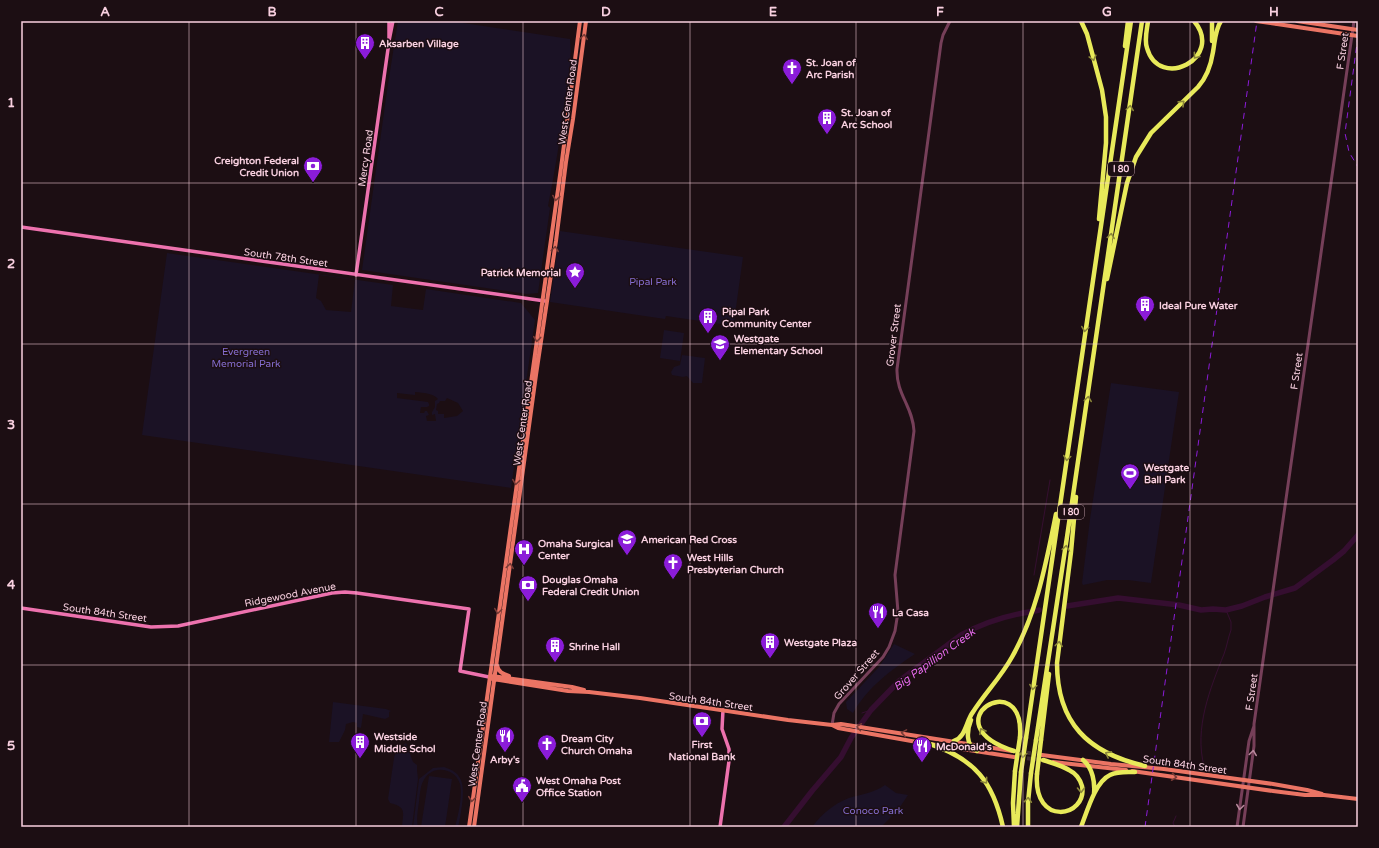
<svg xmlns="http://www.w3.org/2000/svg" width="1379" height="848" viewBox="0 0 1379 848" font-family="'Varela Round',sans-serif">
<rect width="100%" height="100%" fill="#1c0e13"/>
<!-- green -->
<path fill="#1b1225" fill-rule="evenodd" d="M398,21H450L570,39C572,60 568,82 565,103C560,137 555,172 548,206L550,208L538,293L527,294L362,270L388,84Z
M560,231L743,257L733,329L721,327V324L666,316L665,319L550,302Z
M167,253L393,285L391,306L423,310L426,289L521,303L535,320L511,488L142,435ZM319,275L355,280L351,312L326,310L321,301L316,298ZM415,392C424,393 433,393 438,399L435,401V407L432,412V415L435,414L436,421H427L426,416L429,415L427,411H425L424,413H420L421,407H427L429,406V404L428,402L397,398V393L415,395ZM447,398L458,403L463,411L457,416L444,418V414H438V411L436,410L437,404L439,403L440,401H445Z
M664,330L684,333L680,361L660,358Z
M682,355L705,358L702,383H693L687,376L683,377L672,375L671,372L674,367L680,365Z
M1111,383L1179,392L1151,583L1128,580H1107L1083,585L1082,583L1090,519Z
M894,644L915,654C891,670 867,688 853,713L847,709L846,702L879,667Z
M333,702L386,709L391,711L389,712V717L385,719L363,714L361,728L357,727V723L353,722L346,724L345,730L339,742H329Z
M406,743L413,762L417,765V770L418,779L412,827H402C403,812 407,807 390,803L388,799L394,758L396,751Z
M444,767C465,773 464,788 462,805C461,812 460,820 458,827H455C458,816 463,794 460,784C455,768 434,765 425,778C420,785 420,794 419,802C418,810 416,819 418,827H413L419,779L433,768Z
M429,776L452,779L445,827H421Z
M885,785L896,793L908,795L898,810L881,827H812C822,814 833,804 849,798C862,794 874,793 885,785Z"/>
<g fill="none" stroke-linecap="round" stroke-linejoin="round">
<!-- stream -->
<path stroke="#350e30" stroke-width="1" d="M1034,575L1050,480
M862,713L871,710
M1204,766C1194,728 1210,689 1224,654C1227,646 1228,638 1231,630V622L1226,610
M1175,827L1173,823L1176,816"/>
<!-- river -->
<path stroke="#350e30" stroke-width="5.5" d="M1067,606L1118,598L1179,605L1201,610L1213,609L1226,610L1242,606L1265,597L1295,588L1333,560L1344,551L1358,535
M1035,611L1039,610
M784,827L812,791L841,757L851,738L871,710L899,681L961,635C983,623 1004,616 1029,612"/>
<!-- primary-tunnel -->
<path stroke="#3d2b32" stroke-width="4" stroke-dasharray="4 2" stroke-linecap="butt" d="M1015,751L1042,755
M1015,757L1042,760"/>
<!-- tertiary -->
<path stroke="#763f59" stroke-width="3" d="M832,725L834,713L839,704L883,657L889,647L895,631L898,612L895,575L914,431C913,407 896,394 897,369L941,43L943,35L950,21
M1237,827L1249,741L1254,726
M1243,827L1254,746V724L1354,21"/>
<!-- secondary -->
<path stroke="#ed72ae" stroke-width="3.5" d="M389,41L393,21
M21,227L545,301
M356,275L389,42V21
M21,608L151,627L178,626L332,593L345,592L357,593L469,609L460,671L489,677
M720,827L729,761V749L722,729L723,710"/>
<!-- primary -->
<path stroke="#eb7464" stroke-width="4" d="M1297,21L1358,30
M1277,24L1358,36
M497,665C498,672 503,674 509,676
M492,676L572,687L584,690
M493,679L568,691L589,692L640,698L788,720L832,725L841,724L1012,751
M832,725L838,728L917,742L1014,757
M1042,755L1111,764L1164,769L1273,784L1307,790L1322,794
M1053,762L1126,770
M1132,771L1273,791L1305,795H1324L1358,799
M469,827L561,168L580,21
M474,827L536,375L556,241L566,162L573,119L586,21"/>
<!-- motorway -->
<path stroke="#e8ea5a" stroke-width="4.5" d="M1081,21L1087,34L1102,90L1106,117V143L1099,219
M1148,21C1147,30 1144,40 1147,48C1159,91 1225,58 1194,21
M1212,41V21
M1125,46L1128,21
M1107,279L1127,183L1136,157L1151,133L1198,87C1207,77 1211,65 1213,52C1215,41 1215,30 1221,21
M1076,497L1071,552L1057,663C1057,723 1088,753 1145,766
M971,720C967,730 965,746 977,751
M1026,738L1131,21
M1036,740L1067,537L1142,21
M1041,740L1049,674
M954,741C966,737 966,721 973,712C985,693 1001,677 1012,657C1037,613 1046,563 1056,514
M930,744C975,759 993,782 1003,827
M1014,751C928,723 1025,664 1020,737
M1083,760C1093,768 1095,783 1094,794
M1037,774C1033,828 1088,817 1082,786C1080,779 1075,773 1069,770C1061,765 1052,763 1043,760
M1014,827L1013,803L1015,771
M1017,827L1021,772
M1028,827V802L1031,773
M1081,827C1087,812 1095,782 1110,775C1118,771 1127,772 1135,772"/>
<!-- rail -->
<path stroke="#8b1cd9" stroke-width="1" stroke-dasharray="6 5" stroke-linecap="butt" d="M1358,36L1345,133L1349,152L1358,167
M1145,827L1257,21"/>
<!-- primary-bridge -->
<path stroke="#eb7464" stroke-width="4" d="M1256,21L1277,24"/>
<!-- motorway-bridge -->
<path stroke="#e8ea5a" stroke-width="4.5" d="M1015,771L1020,737
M1021,772L1026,738
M1031,773L1036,740
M1037,774L1041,740"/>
</g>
<!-- one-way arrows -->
<defs><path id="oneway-chevron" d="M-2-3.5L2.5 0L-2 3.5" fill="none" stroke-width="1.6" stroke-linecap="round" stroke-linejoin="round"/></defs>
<g stroke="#793c37">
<use href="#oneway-chevron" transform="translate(584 37) rotate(-83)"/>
<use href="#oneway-chevron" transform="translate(556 198) rotate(99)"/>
<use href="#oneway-chevron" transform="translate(555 249) rotate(-82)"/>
<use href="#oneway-chevron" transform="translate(537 339) rotate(97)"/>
<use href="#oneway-chevron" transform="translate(516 482) rotate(98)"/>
<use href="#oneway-chevron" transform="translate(510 566) rotate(-82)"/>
<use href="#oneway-chevron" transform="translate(498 611) rotate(98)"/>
<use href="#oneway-chevron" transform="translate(859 727) rotate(-172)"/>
<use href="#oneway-chevron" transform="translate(904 733) rotate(-171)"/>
<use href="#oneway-chevron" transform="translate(1174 777) rotate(8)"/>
<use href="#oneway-chevron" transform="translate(472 799) rotate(97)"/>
</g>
<g stroke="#8c873a">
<use href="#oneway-chevron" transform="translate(1196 56) rotate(126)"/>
<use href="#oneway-chevron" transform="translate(1093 58) rotate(75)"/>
<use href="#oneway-chevron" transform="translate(1182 103) rotate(-44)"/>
<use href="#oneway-chevron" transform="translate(1130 108) rotate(-82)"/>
<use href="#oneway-chevron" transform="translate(1111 236) rotate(-82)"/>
<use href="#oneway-chevron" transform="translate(1085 329) rotate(98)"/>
<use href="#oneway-chevron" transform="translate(1088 399) rotate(-82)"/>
<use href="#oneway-chevron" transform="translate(1067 458) rotate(98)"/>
<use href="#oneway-chevron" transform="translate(1066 548) rotate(-81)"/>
<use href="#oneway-chevron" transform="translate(1059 644) rotate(-83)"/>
<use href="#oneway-chevron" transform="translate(1033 687) rotate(99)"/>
<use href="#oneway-chevron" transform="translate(982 731) rotate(-119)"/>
<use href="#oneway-chevron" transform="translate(1108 754) rotate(-152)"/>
<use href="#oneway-chevron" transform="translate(1023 755) rotate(98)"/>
<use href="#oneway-chevron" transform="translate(985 781) rotate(54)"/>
<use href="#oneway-chevron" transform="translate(1081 790) rotate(89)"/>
<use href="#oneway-chevron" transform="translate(1028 800) rotate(-86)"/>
</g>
<g stroke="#b8889c">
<use href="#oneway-chevron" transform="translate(1253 753) rotate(-82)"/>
<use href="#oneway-chevron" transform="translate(1240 807) rotate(98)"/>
</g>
<!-- grid -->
<path fill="none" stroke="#f9d0e0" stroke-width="1" stroke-opacity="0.55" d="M189,21V827M356,21V827M523,21V827M690,21V827M856,21V827M1023,21V827M1190,21V827M21,183H1358M21,344H1358M21,504H1358M21,665H1358"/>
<!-- icons -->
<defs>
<g id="building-pin" transform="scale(1)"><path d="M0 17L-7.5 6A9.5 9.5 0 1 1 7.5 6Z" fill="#8b1cd9" stroke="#1c0e13"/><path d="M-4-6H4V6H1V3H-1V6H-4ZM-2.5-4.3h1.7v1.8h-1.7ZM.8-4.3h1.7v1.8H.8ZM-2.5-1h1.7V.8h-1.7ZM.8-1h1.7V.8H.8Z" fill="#fff"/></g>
<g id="church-pin" transform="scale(1)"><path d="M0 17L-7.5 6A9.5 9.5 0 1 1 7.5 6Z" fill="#8b1cd9" stroke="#1c0e13"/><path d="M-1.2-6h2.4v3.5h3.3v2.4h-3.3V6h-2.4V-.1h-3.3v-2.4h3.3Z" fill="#fff"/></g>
<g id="bank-pin" transform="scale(1)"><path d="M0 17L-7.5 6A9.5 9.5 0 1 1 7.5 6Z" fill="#8b1cd9" stroke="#1c0e13"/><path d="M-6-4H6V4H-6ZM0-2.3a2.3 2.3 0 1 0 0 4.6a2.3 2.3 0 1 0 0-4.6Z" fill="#fff"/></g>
<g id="sight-pin" transform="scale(1)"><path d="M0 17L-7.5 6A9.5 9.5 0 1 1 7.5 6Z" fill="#8b1cd9" stroke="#1c0e13"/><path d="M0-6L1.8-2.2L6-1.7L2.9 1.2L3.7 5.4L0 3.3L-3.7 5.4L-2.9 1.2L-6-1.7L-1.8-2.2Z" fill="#fff"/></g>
<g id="school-pin" transform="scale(1)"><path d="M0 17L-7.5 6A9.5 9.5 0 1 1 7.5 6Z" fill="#8b1cd9" stroke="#1c0e13"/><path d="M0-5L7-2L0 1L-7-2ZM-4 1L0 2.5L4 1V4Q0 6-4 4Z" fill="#fff"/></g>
<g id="stadium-pin" transform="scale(1)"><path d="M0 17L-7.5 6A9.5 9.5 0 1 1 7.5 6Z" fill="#8b1cd9" stroke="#1c0e13"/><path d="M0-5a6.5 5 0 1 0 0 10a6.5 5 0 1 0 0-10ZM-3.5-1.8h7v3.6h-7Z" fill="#fff"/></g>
<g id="hospital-pin" transform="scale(1)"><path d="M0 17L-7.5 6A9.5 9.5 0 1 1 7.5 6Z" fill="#8b1cd9" stroke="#1c0e13"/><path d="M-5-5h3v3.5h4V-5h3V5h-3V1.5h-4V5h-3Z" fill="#fff"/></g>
<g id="restaurant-pin" transform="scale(1)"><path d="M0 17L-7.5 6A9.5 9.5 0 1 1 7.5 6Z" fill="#8b1cd9" stroke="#1c0e13"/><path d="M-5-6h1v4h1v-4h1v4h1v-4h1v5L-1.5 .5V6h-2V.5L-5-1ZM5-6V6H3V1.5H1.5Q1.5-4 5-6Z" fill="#fff"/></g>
<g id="civic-pin" transform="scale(1)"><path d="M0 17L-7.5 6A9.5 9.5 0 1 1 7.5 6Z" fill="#8b1cd9" stroke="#1c0e13"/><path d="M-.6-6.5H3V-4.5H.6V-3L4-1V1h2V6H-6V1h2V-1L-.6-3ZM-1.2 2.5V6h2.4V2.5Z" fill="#fff"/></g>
</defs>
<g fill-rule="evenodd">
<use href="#building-pin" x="365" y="43"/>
<use href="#church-pin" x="792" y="68"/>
<use href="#building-pin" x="827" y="118"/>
<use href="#bank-pin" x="313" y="166"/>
<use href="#sight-pin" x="575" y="272"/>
<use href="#building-pin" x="1145" y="305"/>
<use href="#building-pin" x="708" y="317"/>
<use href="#school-pin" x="720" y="344"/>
<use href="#stadium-pin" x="1130" y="473"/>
<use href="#school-pin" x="627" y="539"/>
<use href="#hospital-pin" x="524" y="549"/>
<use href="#church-pin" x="673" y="563"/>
<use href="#bank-pin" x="528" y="585"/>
<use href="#restaurant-pin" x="878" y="612"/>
<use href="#building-pin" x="770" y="642"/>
<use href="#building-pin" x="555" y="646"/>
<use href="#bank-pin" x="702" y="721"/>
<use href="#restaurant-pin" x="505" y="736"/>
<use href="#building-pin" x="360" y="742"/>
<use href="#church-pin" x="547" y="744"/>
<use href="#restaurant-pin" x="922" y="746"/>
<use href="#civic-pin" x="522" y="786"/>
</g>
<g text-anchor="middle" stroke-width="3" stroke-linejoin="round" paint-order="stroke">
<!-- shield labels -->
<g fill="#1c0e13" stroke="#b796a2" stroke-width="1">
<rect x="1108" y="162" width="26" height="14" rx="3"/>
<rect x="1058" y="505" width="26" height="14" rx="3"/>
</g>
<g font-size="9" font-weight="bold" fill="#f9d0e0">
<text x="1121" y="172">I 80</text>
<text x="1071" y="515">I 80</text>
</g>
<!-- poi labels -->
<g font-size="10" font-weight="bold" fill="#f9d0e0" stroke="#1c0e13" text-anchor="start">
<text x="379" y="47">Aksarben Village</text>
<text x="806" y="66">St. Joan of<tspan x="806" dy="12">Arc Parish</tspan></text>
<text x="841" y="116">St. Joan of<tspan x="841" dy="12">Arc School</tspan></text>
<text x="299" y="164" text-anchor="end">Creighton Federal<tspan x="299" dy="12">Credit Union</tspan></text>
<text x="561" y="276" text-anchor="end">Patrick Memorial</text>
<text x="1159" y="309">Ideal Pure Water</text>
<text x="722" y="315">Pipal Park<tspan x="722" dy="12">Community Center</tspan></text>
<text x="734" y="342">Westgate<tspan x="734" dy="12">Elementary School</tspan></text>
<text x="1144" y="471">Westgate<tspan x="1144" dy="12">Ball Park</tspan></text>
<text x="641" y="543">American Red Cross</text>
<text x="538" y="547">Omaha Surgical<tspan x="538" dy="12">Center</tspan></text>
<text x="687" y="561">West Hills<tspan x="687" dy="12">Presbyterian Church</tspan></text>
<text x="542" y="583">Douglas Omaha<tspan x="542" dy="12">Federal Credit Union</tspan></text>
<text x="892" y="616">La Casa</text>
<text x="784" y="646">Westgate Plaza</text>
<text x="569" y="650">Shrine Hall</text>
<text x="374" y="740">Westside<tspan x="374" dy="12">Middle Schol</tspan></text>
<text x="561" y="742">Dream City<tspan x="561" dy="12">Church Omaha</tspan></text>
<text x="702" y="748" text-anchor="middle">First<tspan x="702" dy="12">National Bank</tspan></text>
<text x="936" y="750">McDonald's</text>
<text x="505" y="763" text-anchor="middle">Arby's</text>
<text x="536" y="784">West Omaha Post<tspan x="536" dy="12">Office Station</tspan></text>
</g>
<!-- street labels -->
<g font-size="10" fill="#f9d0e0" stroke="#1c0e13">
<text transform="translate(1342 51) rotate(-82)" y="4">F Street</text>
<text transform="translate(567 102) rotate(-82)" y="4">West Center Road</text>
<text transform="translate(365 158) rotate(-82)" y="4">Mercy Road</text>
<text transform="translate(286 257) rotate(8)" y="4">South 78th Street</text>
<text transform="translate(893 335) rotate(-83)" y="4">Grover Street</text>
<text transform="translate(1296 371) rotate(-82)" y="4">F Street</text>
<text transform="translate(522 423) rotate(-82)" y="4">West Center Road</text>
<text transform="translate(290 594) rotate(-11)" y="4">Ridgewood Avenue</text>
<text transform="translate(105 612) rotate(8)" y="4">South 84th Street</text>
<text transform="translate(856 674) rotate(-49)" y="4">Grover Street</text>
<text transform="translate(1251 692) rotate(-82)" y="4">F Street</text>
<text transform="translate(711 701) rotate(8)" y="4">South 84th Street</text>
<text transform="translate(477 744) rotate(-82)" y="4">West Center Road</text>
<text transform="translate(1185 764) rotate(8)" y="4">South 84th Street</text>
</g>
<!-- park labels -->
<g font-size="10" fill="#856ed1" stroke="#1c0e13">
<text x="653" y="285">Pipal Park</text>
<text x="246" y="355">Evergreen<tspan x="246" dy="12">Memorial Park</tspan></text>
<text x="873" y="814">Conoco Park</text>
</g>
<!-- water labels -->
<g font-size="11" font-style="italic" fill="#e66aec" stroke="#1c0e13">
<text transform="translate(934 659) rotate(-36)" y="4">Big Papillion Creek</text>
</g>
</g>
<!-- border -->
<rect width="1379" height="848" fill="none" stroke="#1c0e13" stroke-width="44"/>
<rect x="22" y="22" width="1335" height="804" fill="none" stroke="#f9d0e0" stroke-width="1.5"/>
<g font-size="13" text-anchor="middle" font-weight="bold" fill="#f9d0e0">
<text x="105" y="16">A</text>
<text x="272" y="16">B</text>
<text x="439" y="16">C</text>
<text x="606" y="16">D</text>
<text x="773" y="16">E</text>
<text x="940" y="16">F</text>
<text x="1107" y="16">G</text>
<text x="1274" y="16">H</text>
<text x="11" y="107">1</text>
<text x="11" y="268">2</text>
<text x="11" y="429">3</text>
<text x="11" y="589">4</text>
<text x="11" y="750">5</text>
</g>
</svg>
